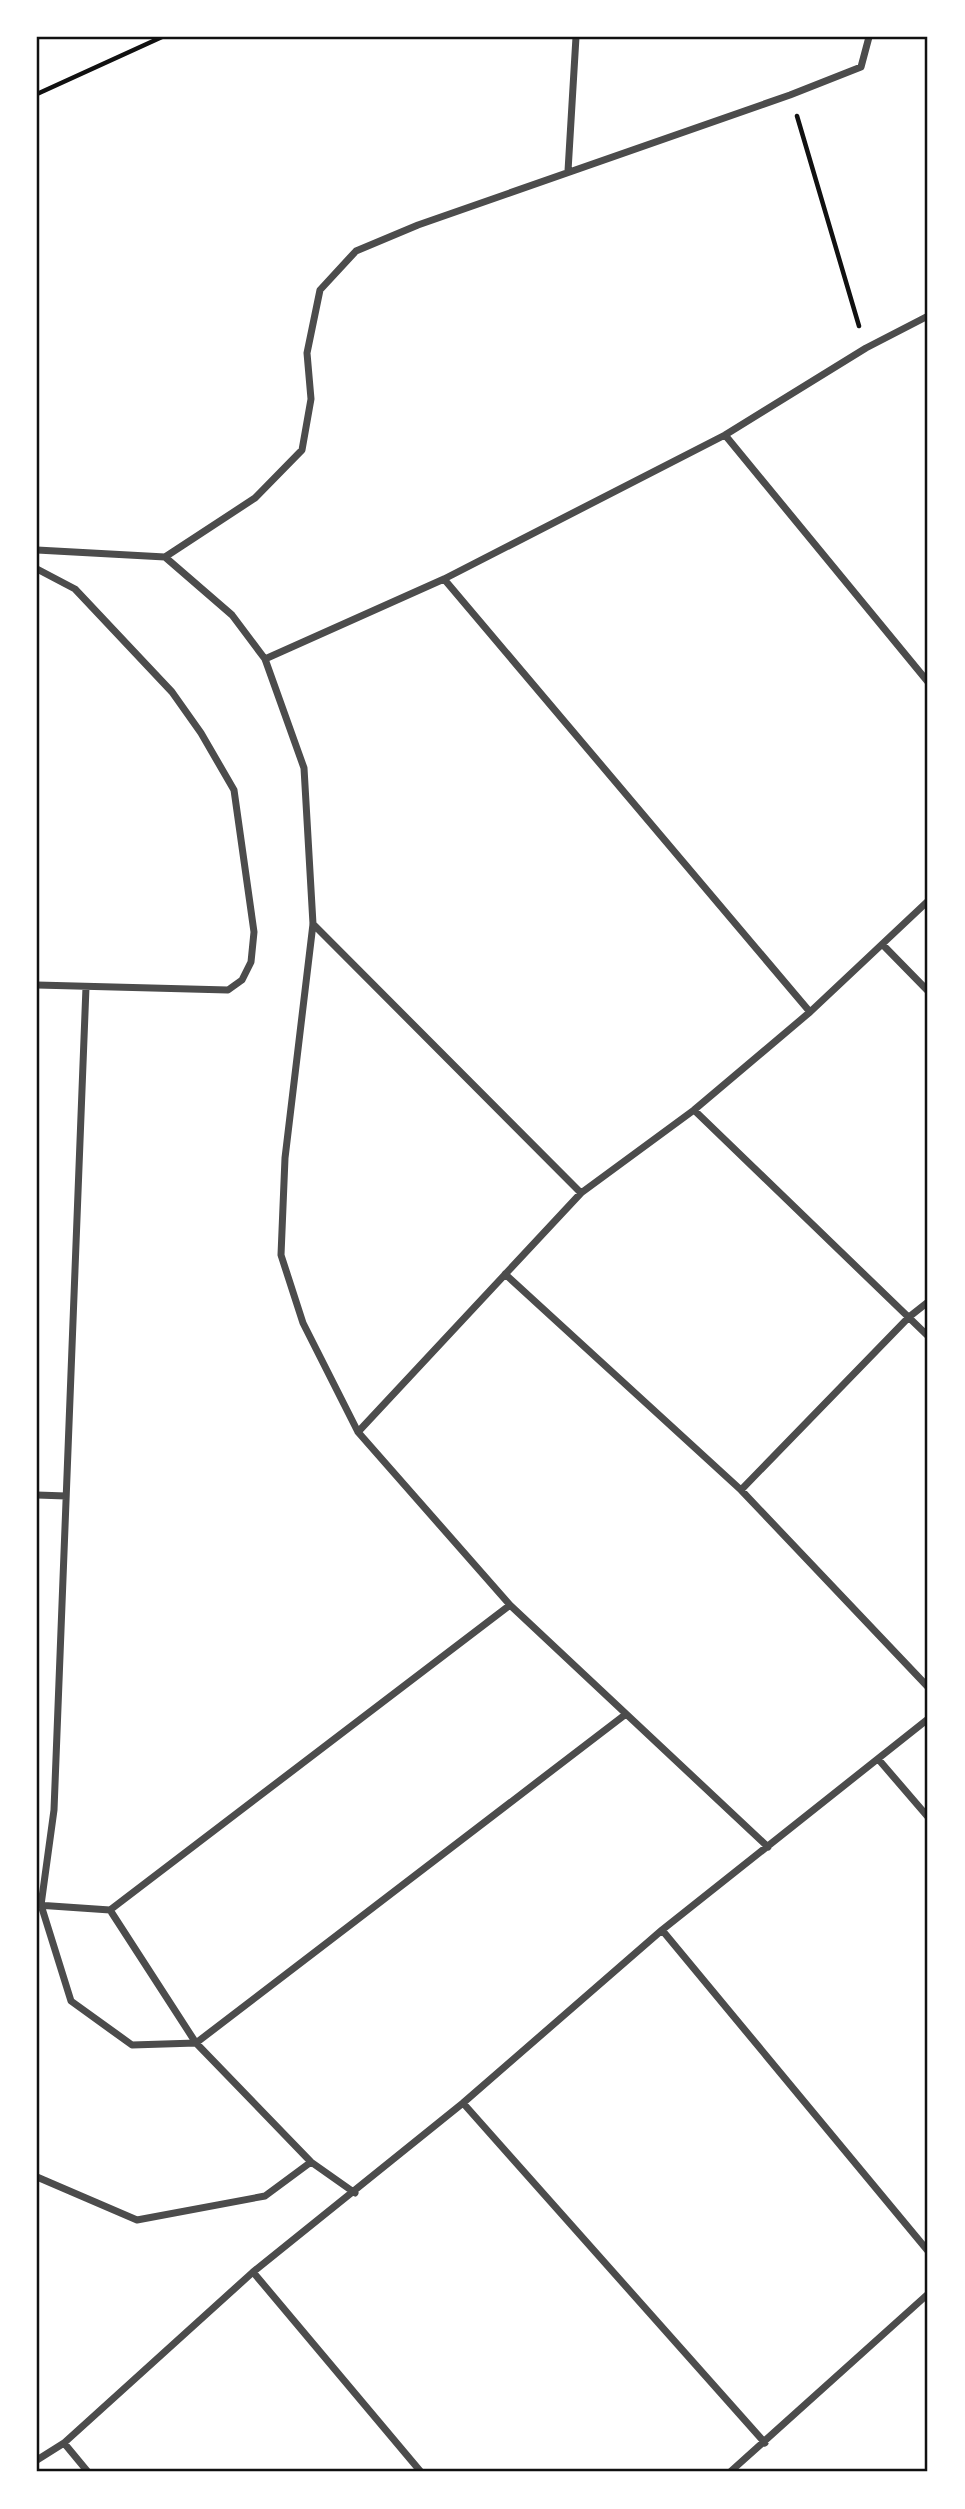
<svg xmlns="http://www.w3.org/2000/svg" width="965" height="2509" viewBox="0 0 965 2509" font-family="'Alegreya Sans',sans-serif">
<rect width="100%" height="100%" fill="#fff"/>
<g fill="none" stroke-linecap="round" stroke-linejoin="round">
<!-- path -->
<path stroke="#111" stroke-width="4.5" d="M37,94L162,37
M797,116L859,326"/>
<!-- minor -->
<path stroke="#4c4c4c" stroke-width="7" d="M568,171L576,37
M725,435L928,682
M37,550L165,557L232,615L265,659L304,768L313,924L285,1158L281,1255L303,1323L358,1432L510,1605L768,1847
M165,557L255,498L302,450L311,399L307,353L320,290L356,251L418,225L790,95L861,67L869,37
M37,569L75,589L172,692L201,733L234,790L254,932L251,962L242,980L228,990L37,985
M444,579L810,1012
M265,659L444,579L725,435L866,348L928,316
M313,924L581,1193
M883,945L928,991
M86,987L54,1810L41,1905L71,2001L132,2045L196,2043L311,2162L355,2193
M694,1110L928,1336
M505,1274L741,1490L928,1687
M358,1432L581,1193L694,1110L810,1012L928,901
M741,1490L909,1317L928,1302
M37,1495L66,1496
M510,1605L110,1910L196,2043L626,1714
M879,1760L928,1817
M37,1905L110,1910
M662,1930L928,2251
M463,2103L765,2443
M37,2177L137,2220L265,2196L311,2162
M253,2272L421,2472
M64,2443L88,2472
M37,2460L64,2443L253,2272L463,2103L662,1930L928,1719
M730,2472L928,2294"/>
</g>
<!-- border -->
<rect width="965" height="2509" fill="none" stroke="#ffffff" stroke-width="77"/>
<rect x="38" y="38" width="888" height="2432" fill="none" stroke="#111" stroke-width="2.5"/>
</svg>
